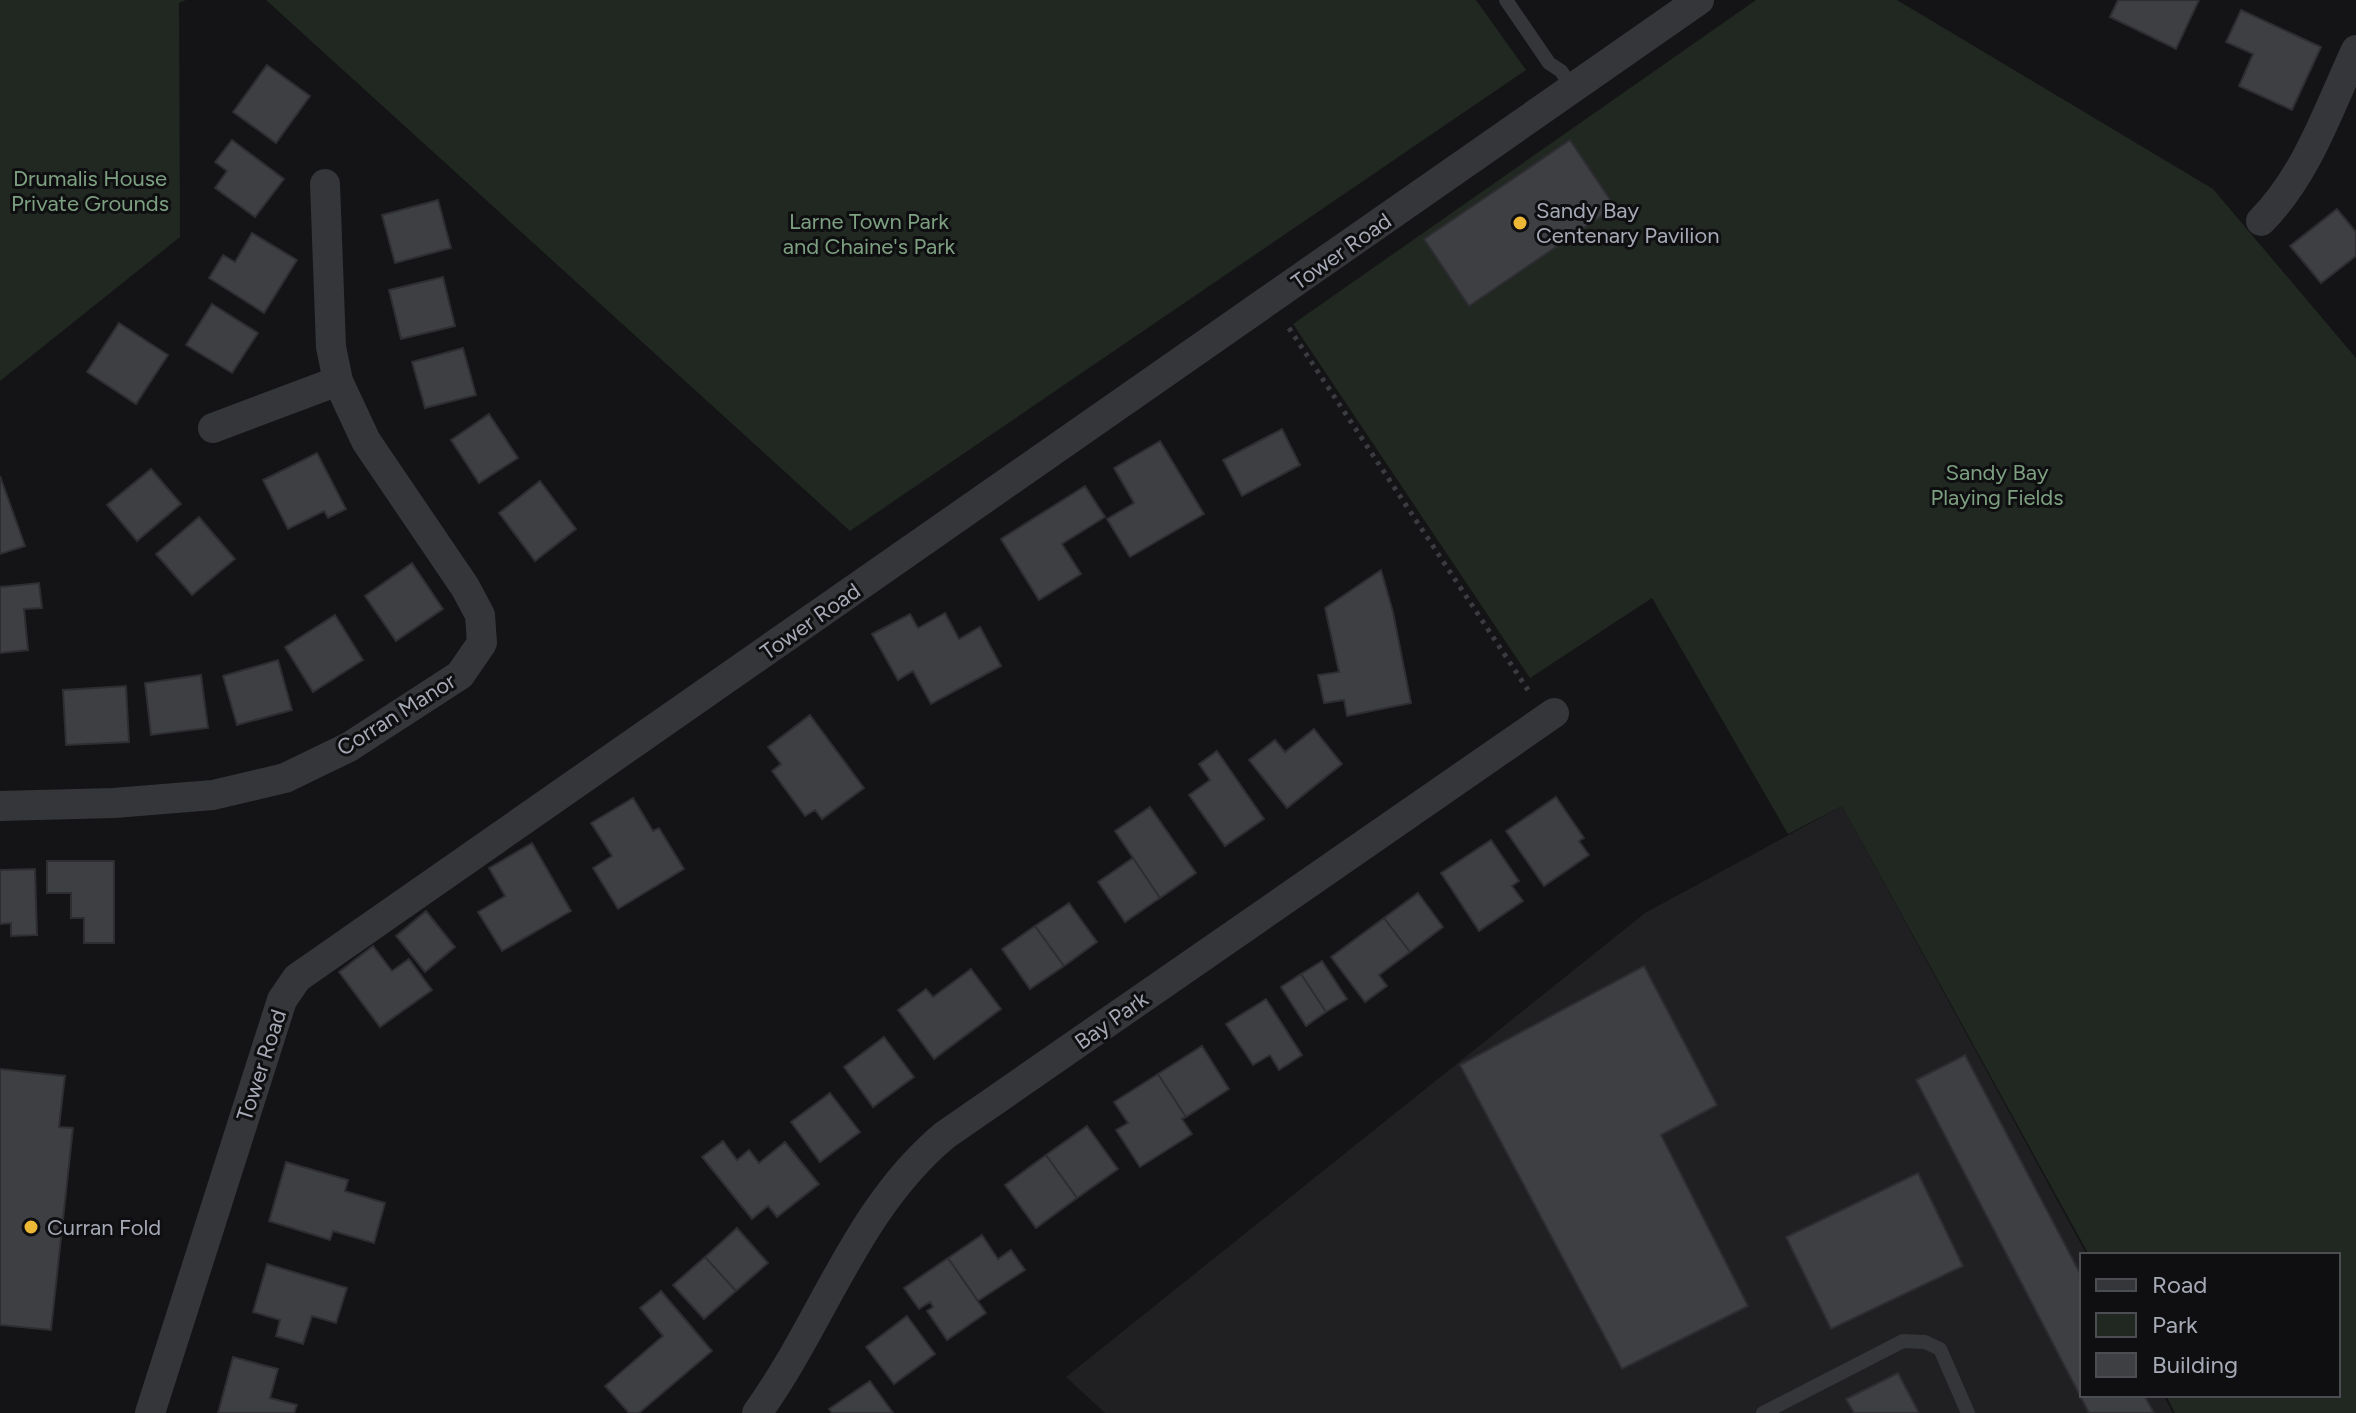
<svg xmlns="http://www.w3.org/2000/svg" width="2356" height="1413" viewBox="0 0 2356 1413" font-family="Figtree,sans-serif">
<rect width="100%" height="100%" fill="#141416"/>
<!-- built -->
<path fill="#202023" d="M1842,806L2087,1255H2082V1395H2163L2173,1413H1105L1066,1377L1645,913Z"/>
<!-- green -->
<path fill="#202821" d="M0,0H186L179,3L180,237L0,381Z
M266,0H1476L1526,70L850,531Z
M1756,0H1897L2213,189L2356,358V1413H2175L2166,1395H2338V1255H2089L1842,806L1788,834L1652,598L1530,678L1293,324Z"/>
<!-- building -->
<path fill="#3e3f43" stroke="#2e2e32" stroke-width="2" d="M2118,0H2199L2176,49L2110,17Z
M2241,10L2321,47L2292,110L2239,86L2253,54L2226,42Z
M267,65L310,96L276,143L233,112Z
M232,140L284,179L255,217L215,188L227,171L215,162Z
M1570,140L1615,207L1469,306L1424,239Z
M438,200L451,248L395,263L382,215Z
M2337,209L2356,232V256L2321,283L2290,246Z
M252,233L297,260L264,313L209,278L223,255L235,262Z
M443,277L455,326L401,339L389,290Z
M212,304L258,333L232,373L186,345Z
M119,323L168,355L136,404L87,372Z
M463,348L476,395L425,408L412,362Z
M489,414L518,458L479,483L451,440Z
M1282,429L1300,465L1242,496L1223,460Z
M1160,441L1204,514L1130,557L1107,519L1134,503L1114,468Z
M317,453L346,509L328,518L324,511L288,529L263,480Z
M151,469L181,504L137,541L107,505Z
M0,476L25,546L0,554Z
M540,481L576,529L535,561L499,513Z
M1085,486L1105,517L1062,544L1081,574L1039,600L1001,539Z
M199,517L235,559L192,595L156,554Z
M412,563L443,609L396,641L365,596Z
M1381,570L1393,612L1411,703L1347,716L1344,700L1324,703L1318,675L1339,672L1325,608Z
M39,583L42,608L24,609L28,650L0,653V587Z
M945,613L959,639L980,627L1001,666L931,704L913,671L898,680L872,634L910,614L918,628Z
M335,615L363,660L313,692L285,647Z
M278,660L292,710L237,725L223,676Z
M201,675L208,728L151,735L145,683Z
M126,686L129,742L66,745L63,690Z
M810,715L864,788L822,819L815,810L805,816L772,771L781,764L768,747Z
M1314,729L1342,764L1287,808L1249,760L1275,740L1285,752Z
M1217,751L1264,819L1225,846L1189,795L1210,780L1199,764Z
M1556,797L1584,838L1579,841L1589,855L1544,886L1506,831Z
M633,798L653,831L659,828L684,869L618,909L593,868L612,856L591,823Z
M1150,807L1196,873L1160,898L1115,831Z
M1491,840L1519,881L1512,886L1523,901L1479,931L1441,873Z
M532,843L571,911L502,951L478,912L505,896L489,868Z
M1133,858L1160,898L1125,922L1098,882Z
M47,861H114V943H84V918H71V893H47Z
M35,869L37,935L11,936V923L0,924V870Z
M1418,893L1443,927L1410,952L1384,918Z
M1069,903L1097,942L1064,966L1035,926Z
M426,911L455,947L425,972L396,936Z
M1384,918L1410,952L1379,975L1387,986L1365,1002L1331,957Z
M1035,926L1064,966L1030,989L1002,949Z
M373,946L392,971L409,959L432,990L380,1027L339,972Z
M1322,961L1347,999L1326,1012L1301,974Z
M1644,966L1717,1105L1661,1135L1748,1306L1622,1369L1460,1065Z
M971,969L1001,1009L934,1059L898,1010L926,989L933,997Z
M1301,974L1326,1012L1306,1026L1281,987Z
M1266,999L1302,1055L1279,1070L1270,1055L1253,1065L1226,1024Z
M884,1037L914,1077L873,1107L844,1067Z
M1202,1046L1229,1089L1186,1117L1158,1074Z
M1965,1055L2082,1277V1395H2144L2154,1413H2089L1916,1080Z
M0,1069L65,1076L59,1127L73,1128L51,1330L0,1325Z
M1158,1074L1186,1117L1182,1119L1192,1134L1140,1167L1116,1130L1128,1123L1114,1102Z
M830,1093L860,1132L820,1162L791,1122Z
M1087,1126L1118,1169L1077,1198L1046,1155Z
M723,1141L737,1160L749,1150L759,1163L785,1142L819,1184L777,1217L768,1206L752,1219L702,1157Z
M1046,1155L1077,1198L1036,1228L1005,1185Z
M286,1162L348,1180L345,1191L385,1203L374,1243L333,1231L330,1240L269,1221Z
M1918,1173L1963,1266L1831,1329L1786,1237Z
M737,1228L768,1263L736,1291L705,1257Z
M982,1235L998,1259L1011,1250L1025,1270L978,1301L948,1258Z
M705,1257L736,1291L704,1319L673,1285Z
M948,1258L986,1313L947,1340L927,1311L933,1307L930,1302L919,1309L904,1288Z
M267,1264L347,1288L336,1323L312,1316L303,1344L276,1336L280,1320L253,1312Z
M661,1291L712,1351L639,1413H629L605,1386L663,1336L640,1308Z
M907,1316L935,1354L894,1384L866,1347Z
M233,1357L278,1369L270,1398L297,1405L294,1413H218Z
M1898,1373L1919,1413H1854L1846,1399Z
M870,1381L893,1413H832L829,1409Z"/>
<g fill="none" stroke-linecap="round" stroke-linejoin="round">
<!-- path -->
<path stroke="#3b3c41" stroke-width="5" stroke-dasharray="4 6" stroke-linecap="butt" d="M1289,328L1528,690"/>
<!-- service -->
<path stroke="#35363a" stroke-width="14" d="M1506,0L1549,63L1561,71L1573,89
M1763,1413L1903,1341L1925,1342L1940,1349L1968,1413"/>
<!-- minor -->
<path stroke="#35363a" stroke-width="30" d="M2261,221C2307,175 2329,108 2356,50
M213,428L338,381
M0,806L114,803L213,795L285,778L349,747L460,675L482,643L480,615L465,587L366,441L338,381L331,347L325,184
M150,1413L282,1000L297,978L1699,0
M757,1413C823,1322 856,1209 945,1135L1554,713"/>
</g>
<!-- markers -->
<g fill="#edb835" stroke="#0f0f11" stroke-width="3">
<circle cx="1520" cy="223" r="8"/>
<circle cx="31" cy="1227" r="8"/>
</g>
<g text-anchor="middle" stroke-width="6" stroke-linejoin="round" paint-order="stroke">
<!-- park labels -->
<g font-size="22" fill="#7da081" stroke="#0f0f11">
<text x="90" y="186">Drumalis House<tspan x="90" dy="25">Private Grounds</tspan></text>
<text x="869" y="229">Larne Town Park<tspan x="869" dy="25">and Chaine's Park</tspan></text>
<text x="1997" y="480">Sandy Bay<tspan x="1997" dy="25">Playing Fields</tspan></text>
</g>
<!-- poi labels -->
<g font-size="22" fill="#a6aab6" stroke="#0f0f11" text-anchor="start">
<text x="1536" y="218">Sandy Bay<tspan x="1536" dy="25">Centenary Pavilion</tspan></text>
<text x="47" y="1235">Curran Fold</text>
</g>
<!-- street labels -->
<g font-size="22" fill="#a6aab6" stroke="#0f0f11">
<text transform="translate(1341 251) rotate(-35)" y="8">Tower Road</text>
<text transform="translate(810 621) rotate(-35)" y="8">Tower Road</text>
<text transform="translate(396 714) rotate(-32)" y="8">Corran Manor</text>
<text transform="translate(1111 1020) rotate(-35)" y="8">Bay Park</text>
<text transform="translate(261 1065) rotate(-72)" y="8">Tower Road</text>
</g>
</g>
<!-- legend -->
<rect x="2080" y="1253" width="260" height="144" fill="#0f0f11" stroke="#4b4d53" stroke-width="2"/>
<rect x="2096" y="1279" width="40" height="12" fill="#35363a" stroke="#4b4d53" stroke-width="2"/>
<text x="2152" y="1293" font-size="24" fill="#a6aab6">Road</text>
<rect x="2096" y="1313" width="40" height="24" fill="#202821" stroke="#4b4d53" stroke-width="2"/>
<text x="2152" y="1333" font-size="24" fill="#a6aab6">Park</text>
<rect x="2096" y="1353" width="40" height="24" fill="#3e3f43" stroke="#4b4d53" stroke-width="2"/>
<text x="2152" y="1373" font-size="24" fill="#a6aab6">Building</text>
</svg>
